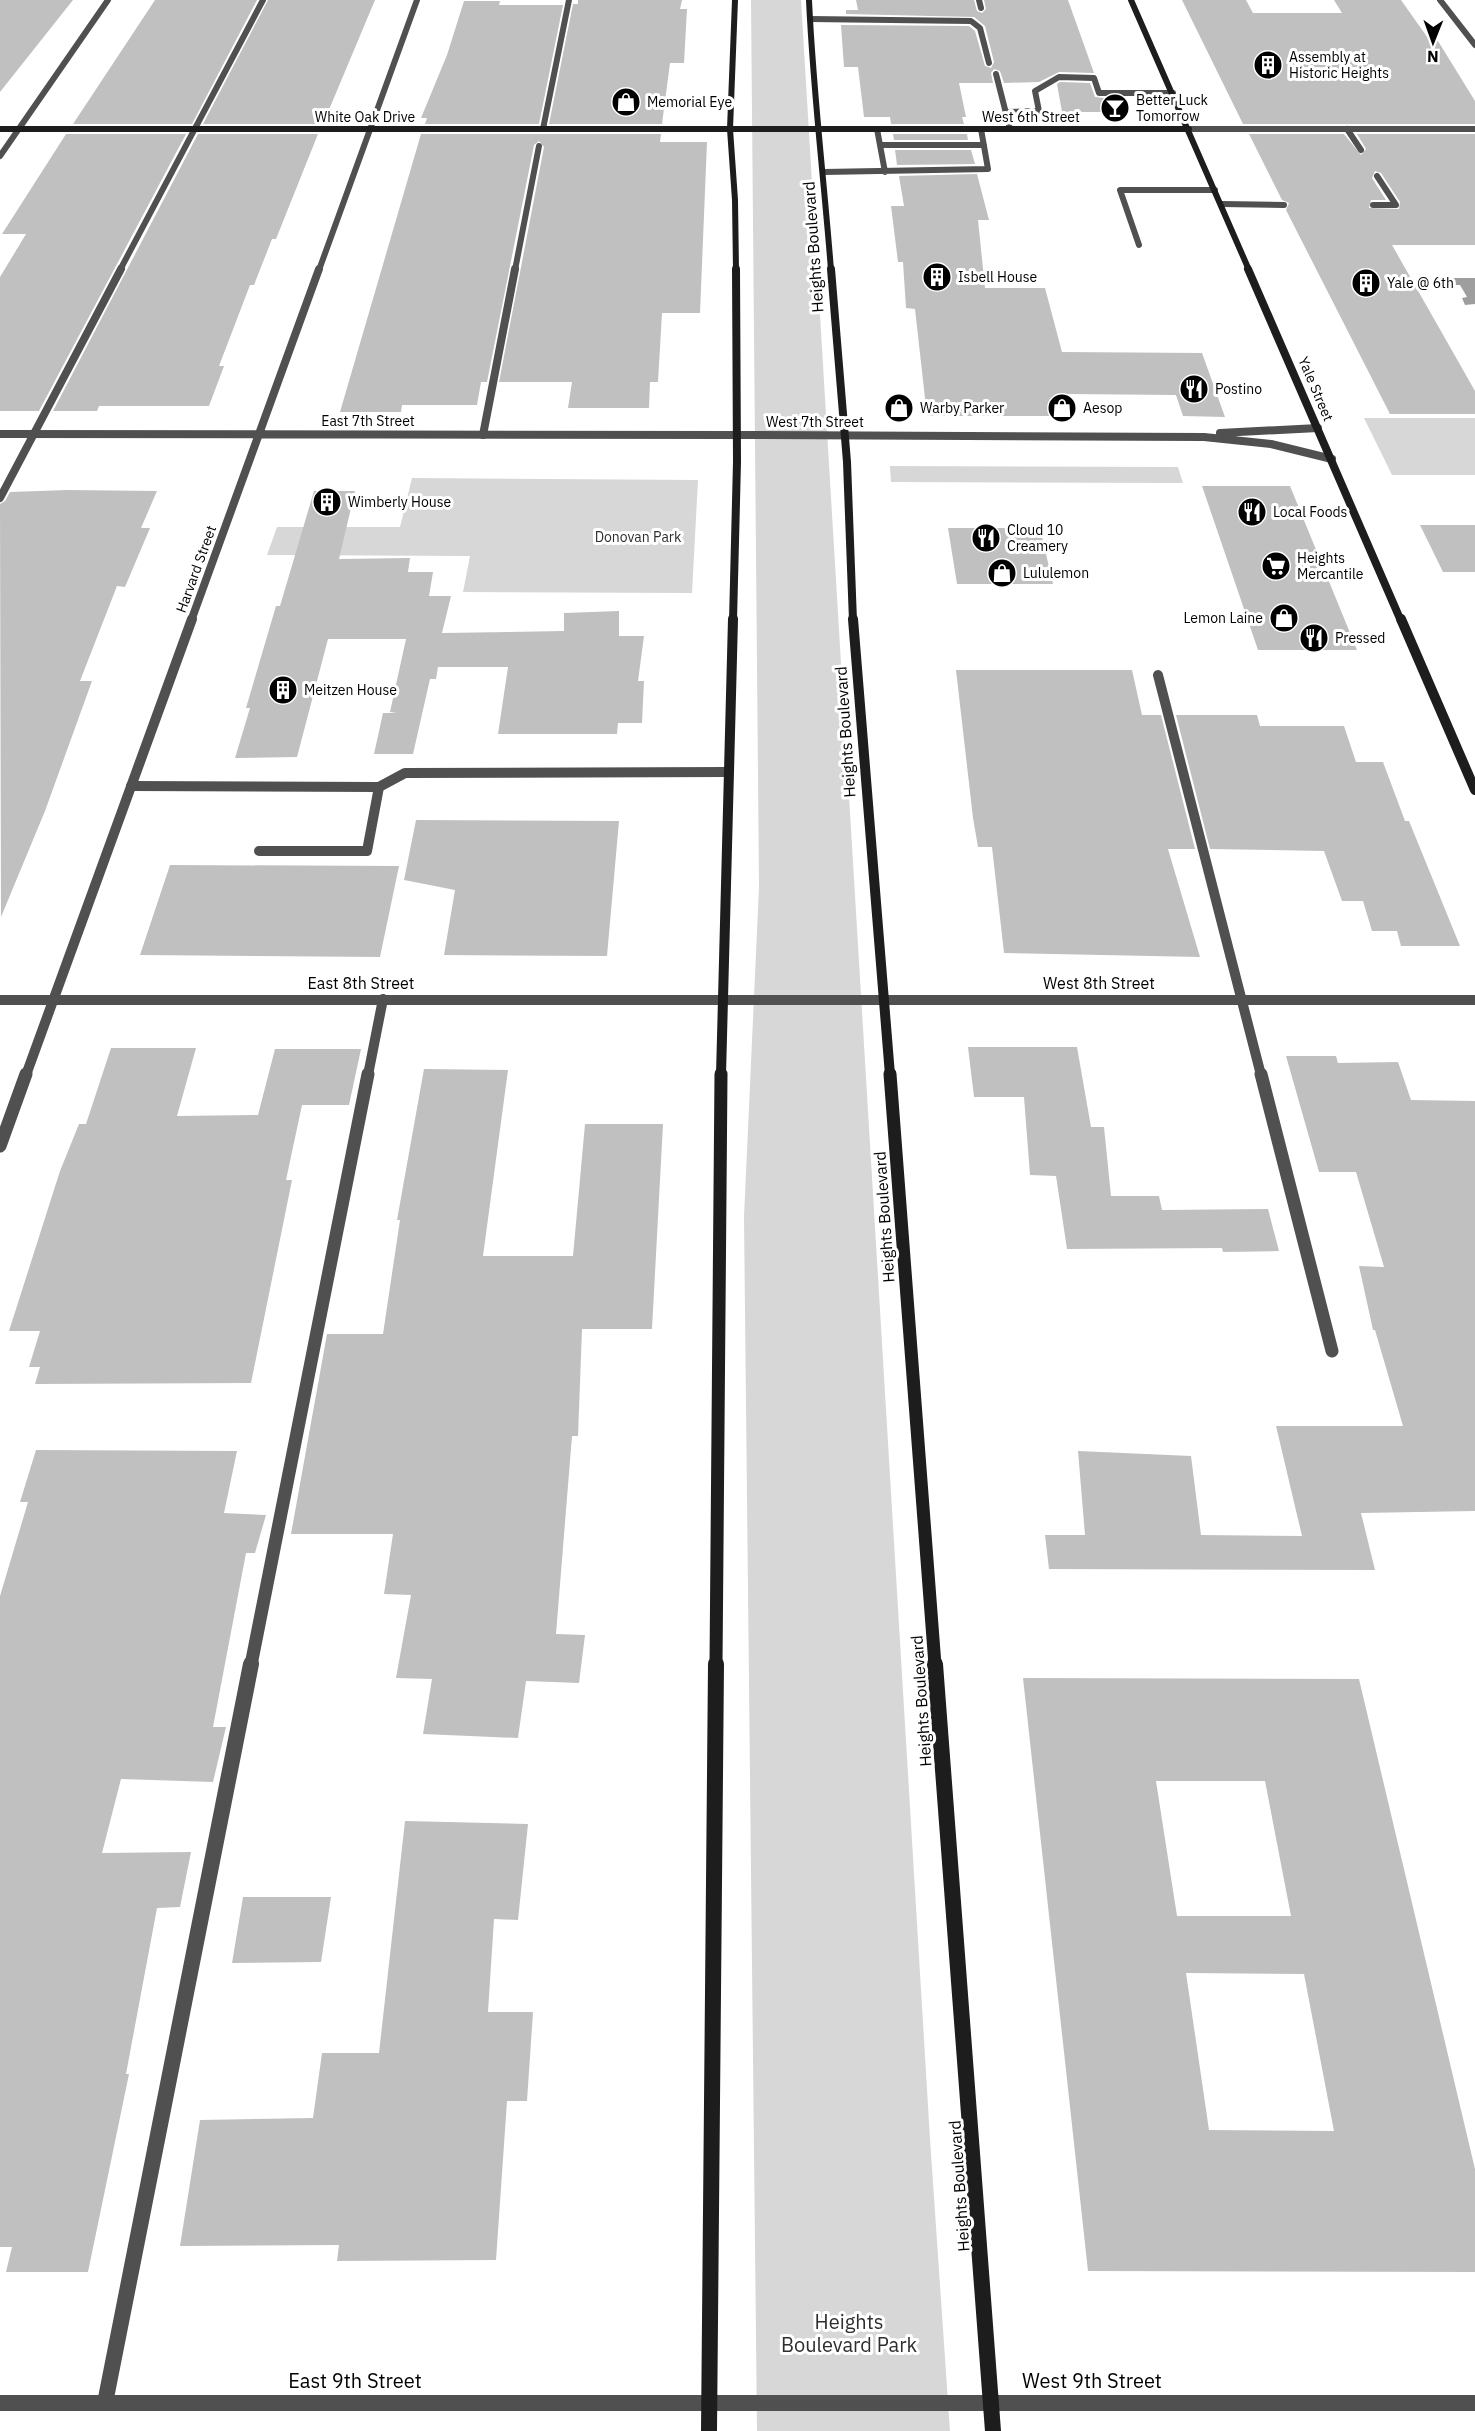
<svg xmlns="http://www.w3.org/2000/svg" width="1475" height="2431" viewBox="0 0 1475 2431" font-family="'IBM Plex Sans',sans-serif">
<rect width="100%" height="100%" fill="#fff"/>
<!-- green -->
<path fill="#d7d7d7" d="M751,0H801L930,2139L950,2431H757L744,1217L759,887Z
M1364,418H1475V475H1392Z
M890,466L1178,467L1183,483L891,482Z
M412,478L698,480L692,593L463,592L470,556L267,555L277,527H400Z"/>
<!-- water -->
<path fill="#9e9e9e" d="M1449,278H1475V304L1465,305L1462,298L1467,297L1460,285H1454Z"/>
<!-- building -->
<path fill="#c0c0c0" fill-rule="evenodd" d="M0,0H73L0,92Z
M155,0H257L192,124H73Z
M268,0H375L323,124H203Z
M578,0H682L680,9H687L684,63H670L662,124H549L573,4H578Z
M856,0H974L977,11L982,13L986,9L984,0H1068L1094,73L1059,72L1039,82L1004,83L1000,71L994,69L991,73L993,83H959L966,117H962L964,124H891L890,117H864L858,67H844L841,25L969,26L975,31L985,66L991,68L994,62L985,26L974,17L846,14V10H858Z
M1182,0H1246L1253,13H1342L1334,0H1401L1430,41H1438L1475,101V124H1243Z
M464,1H500L499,5H563L539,124H425L427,118H421L447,55Z
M1060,82L1090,83L1095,97L1104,98L1109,112H1062L1057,84Z
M66,134H186L39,411H0V277L26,234H2Z
M198,134H318L276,239H272L254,285H250L219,366H224L209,406H99L97,411H53Z
M421,134H661L660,142H707L700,313H662L658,382H650L649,408H568L572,382H499L544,147L539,141L534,145L487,382H481L477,405H402L401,412H340Z
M893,134H967L968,140H894Z
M1249,134H1344L1361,155L1366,149L1357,134H1475V245H1392L1475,391V414H1390L1286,210L1289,203L1282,200ZM1375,171L1381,173L1400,202L1399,209L1369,208L1371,200H1386L1372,178Z
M895,150H971L975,164L897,165Z
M977,174L989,220H978L985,288H1045L1062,352L1202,353L1225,417L1183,416L1176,395L1067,394L1073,416H927L915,309L906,308L903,262H898L891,206H904L899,176Z
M1202,486H1290L1357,650H1258Z
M68,490L157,491L141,528H150L125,587L117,586L80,681H92L45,811L1,917L0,504L5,501L10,492Z
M314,491H355L339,559L410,558L408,572H433L429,596H451L442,633L564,631V613L619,611V636H644L638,681H644L642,723H618L617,734H498L508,667H438L436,679H430L413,754H374L383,713H397L390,712L406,639H328L297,757L235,758L250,708H246L276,606H280Z
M1420,525H1475V572H1443Z
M948,528H1040L1053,584H957Z
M956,670H1132L1142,715H1161L1195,849H1168L1200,957L1004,953L992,847H978L973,818Z
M1176,715H1257L1260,726H1344L1356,762H1383L1405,821H1409L1460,946H1401L1397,931H1372L1363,901H1342L1324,851L1210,849Z
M416,820L619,821L607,956L444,955L455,890L404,880Z
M170,865L399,866L380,957L140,955Z
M968,1047H1077L1091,1127H1104L1111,1196H1159L1162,1210L1268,1209L1279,1251L1223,1252L1222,1248L1067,1249L1056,1176L1030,1175L1024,1097H974Z
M111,1048H196L177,1116L258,1115L275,1049H361L349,1105H302L286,1180H292L251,1383L35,1384L40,1367H29L40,1331H9L60,1171L79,1124H86Z
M1286,1056H1336L1338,1063L1398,1062L1411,1100L1475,1101V1511L1361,1513L1375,1570L1049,1569L1045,1535H1085L1078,1451L1191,1456L1201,1535L1302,1536L1276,1426H1403L1375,1330H1373L1359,1266L1384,1267L1356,1172H1319Z
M424,1069L508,1070L483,1256H573L585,1124H663L652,1329H582L578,1436H572L556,1634L585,1635L579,1683L526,1681L518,1738L423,1734L432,1679L396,1678L411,1595L384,1594L393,1534H291L327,1334H383L400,1220H397Z
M36,1450L237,1451L224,1513L266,1515L255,1553H246L213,1727H226L213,1782L121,1779L102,1853L191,1852L180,1907L157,1908L126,2074H129L88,2272H6L12,2247H0V1596L28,1502H20Z
M1023,1678L1359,1679L1475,2169V2272L1088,2271ZM1156,1781H1265L1291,1916H1177ZM1186,1973L1304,1974L1334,2131L1209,2130Z
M405,1821L528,1824L518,1920L494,1919L488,2012H533L527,2101H507L496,2260L337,2261L339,2245L180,2246L200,2120L313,2118L322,2053H379Z
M243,1897H331L321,1962L232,1963Z"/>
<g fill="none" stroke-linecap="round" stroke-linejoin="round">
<!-- lane-far4 -->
<path stroke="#505050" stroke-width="6" d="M979,0L981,8
M810,19L971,21L980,28L989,63
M996,74L1010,129
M1006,112L1039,111L1035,91L1059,77L1094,78L1099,93H1173
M543,129L569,0
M877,129L885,172
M1347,129L1361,150
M880,145H984
M824,172L988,169L981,129
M1221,204L1284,205
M1373,205H1396L1377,176
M1139,245L1120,190H1215
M120,270L263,0
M515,270L539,146"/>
<!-- lane-far3 -->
<path stroke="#505050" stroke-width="8" d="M1220,433L1318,428
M483,435L515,269
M735,435L1204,437L1271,444L1332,459
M0,498L121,269"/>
<!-- lane-far2 -->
<path stroke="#505050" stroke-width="10" d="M1158,675L1261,1075
M131,786L379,787L405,773L727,772
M259,851H367L379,787
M368,1075L383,999"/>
<!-- lane-far1 -->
<path stroke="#505050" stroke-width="13" d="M1261,1074L1332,1351
M251,1665L368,1074"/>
<!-- lane -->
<path stroke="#505050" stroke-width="16" d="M105,2403L251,1664"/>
<!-- street-far4 -->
<path stroke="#505050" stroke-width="6" d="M1440,0L1475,45
M1189,129H1475
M0,156L108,0
M319,270L417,0"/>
<!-- street-far3 -->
<path stroke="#505050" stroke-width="8" d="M0,434L735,435
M191,621L319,269"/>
<!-- street-far2 -->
<path stroke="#505050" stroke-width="10" d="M0,1000H1475
M26,1075L192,619"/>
<!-- street-far1 -->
<path stroke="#505050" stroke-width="13" d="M0,1146L26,1074"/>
<!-- street -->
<path stroke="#505050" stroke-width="16" d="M0,2403H1475"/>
<!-- secondary-far4 -->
<path stroke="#1d1d1d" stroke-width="6" d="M735,0L730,129L735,200L736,270
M809,0C813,90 824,180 831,270
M1131,0L1249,270
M0,129H1189"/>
<!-- secondary-far3 -->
<path stroke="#1d1d1d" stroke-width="8" d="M831,269L847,462L853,621
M1248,269L1401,621
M733,621L737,462L736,269"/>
<!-- secondary-far2 -->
<path stroke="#1d1d1d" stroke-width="10" d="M853,619L890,1075
M1401,619L1475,790
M721,1075L733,619"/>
<!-- secondary-far1 -->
<path stroke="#1d1d1d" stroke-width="13" d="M890,1074L935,1665
M716,1665L721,1074"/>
<!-- secondary -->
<path stroke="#1d1d1d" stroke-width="16" d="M935,1664L993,2431
M709,2431L716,1664"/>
</g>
<!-- icons -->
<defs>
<g id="building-disc" transform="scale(1.5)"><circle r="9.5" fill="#000" stroke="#fff"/><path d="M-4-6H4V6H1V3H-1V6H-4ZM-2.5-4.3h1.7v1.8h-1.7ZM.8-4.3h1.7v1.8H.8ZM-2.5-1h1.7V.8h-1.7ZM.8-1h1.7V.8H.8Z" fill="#fff"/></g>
<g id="shop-disc" transform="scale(1.5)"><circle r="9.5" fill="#000" stroke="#fff"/><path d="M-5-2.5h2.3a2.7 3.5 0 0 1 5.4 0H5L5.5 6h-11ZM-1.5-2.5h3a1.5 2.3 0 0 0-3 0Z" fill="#fff"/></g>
<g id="bar-disc" transform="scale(1.5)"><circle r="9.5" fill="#000" stroke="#fff"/><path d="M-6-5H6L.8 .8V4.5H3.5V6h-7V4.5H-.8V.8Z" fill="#fff"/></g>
<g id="restaurant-disc" transform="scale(1.5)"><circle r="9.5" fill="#000" stroke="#fff"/><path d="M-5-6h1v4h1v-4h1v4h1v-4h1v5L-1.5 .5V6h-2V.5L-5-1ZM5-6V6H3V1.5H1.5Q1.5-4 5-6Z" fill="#fff"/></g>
<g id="supermarket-disc" transform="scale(1.5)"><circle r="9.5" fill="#000" stroke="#fff"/><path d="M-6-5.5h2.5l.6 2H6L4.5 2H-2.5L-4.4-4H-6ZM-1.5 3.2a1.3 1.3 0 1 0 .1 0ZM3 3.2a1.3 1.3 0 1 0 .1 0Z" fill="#fff"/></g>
</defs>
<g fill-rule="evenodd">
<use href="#building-disc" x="1268" y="65"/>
<use href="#shop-disc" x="626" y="102"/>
<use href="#bar-disc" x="1115" y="108"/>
<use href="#building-disc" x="937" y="277"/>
<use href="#building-disc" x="1366" y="283"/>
<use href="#restaurant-disc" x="1194" y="389"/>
<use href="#shop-disc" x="899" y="408"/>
<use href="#shop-disc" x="1062" y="408"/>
<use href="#building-disc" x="327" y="502"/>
<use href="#restaurant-disc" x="1252" y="512"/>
<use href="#restaurant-disc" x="986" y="538"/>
<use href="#supermarket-disc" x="1276" y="566"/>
<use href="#shop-disc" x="1002" y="573"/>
<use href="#shop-disc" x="1284" y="618"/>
<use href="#restaurant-disc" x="1314" y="638"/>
<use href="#building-disc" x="283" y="690"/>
</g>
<g text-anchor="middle" stroke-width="6" stroke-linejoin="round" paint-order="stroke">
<!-- far-poi labels -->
<g font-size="14" fill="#000" stroke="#fff" text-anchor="start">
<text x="1289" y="62">Assembly at<tspan x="1289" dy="16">Historic Heights</tspan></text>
<text x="1136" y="105">Better Luck<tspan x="1136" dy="16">Tomorrow</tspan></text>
<text x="647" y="107">Memorial Eye</text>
<text x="958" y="282">Isbell House</text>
<text x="1387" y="288">Yale @ 6th</text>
<text x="1215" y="394">Postino</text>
<text x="920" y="413">Warby Parker</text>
<text x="1083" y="413">Aesop</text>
<text x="348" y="507">Wimberly House</text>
<text x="1273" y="517">Local Foods</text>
<text x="1007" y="535">Cloud 10<tspan x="1007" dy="16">Creamery</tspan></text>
<text x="1297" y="563">Heights<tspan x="1297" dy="16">Mercantile</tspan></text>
<text x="1023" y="578">Lululemon</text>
<text x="1263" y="623" text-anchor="end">Lemon Laine</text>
<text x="1335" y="643">Pressed</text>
<text x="304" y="695">Meitzen House</text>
</g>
<!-- far-street labels -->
<g font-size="14" fill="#000" stroke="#fff">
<text x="365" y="122">White Oak Drive</text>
<text x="1031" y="122">West 6th Street</text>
<text transform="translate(1316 389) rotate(67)" y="5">Yale Street</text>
<text x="368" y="426">East 7th Street</text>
<text x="815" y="427">West 7th Street</text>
<text transform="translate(196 569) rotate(-70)" y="5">Harvard Street</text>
</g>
<!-- far-park labels -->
<g font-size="14" fill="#2e2e2e" stroke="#fff">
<text x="638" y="542">Donovan Park</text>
</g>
<!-- street labels -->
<g font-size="16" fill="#000" stroke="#fff">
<text transform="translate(813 247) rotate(-94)" y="6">Heights Boulevard</text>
<text transform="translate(845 732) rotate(-94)" y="6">Heights Boulevard</text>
<text x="361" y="989">East 8th Street</text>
<text x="1099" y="989">West 8th Street</text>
<text transform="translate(884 1217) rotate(-94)" y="6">Heights Boulevard</text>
<text transform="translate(921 1701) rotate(-94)" y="6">Heights Boulevard</text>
<text transform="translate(959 2186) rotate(-94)" y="6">Heights Boulevard</text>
</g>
<!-- near-park labels -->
<g font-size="20" fill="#2e2e2e" stroke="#fff">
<text x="849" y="2329">Heights<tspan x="849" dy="23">Boulevard Park</tspan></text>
</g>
<!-- near-street labels -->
<g font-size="20" fill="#000" stroke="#fff">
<text x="355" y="2388">East 9th Street</text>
<text x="1092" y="2388">West 9th Street</text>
</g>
</g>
<!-- north arrow -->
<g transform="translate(1433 42) rotate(181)" stroke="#ffffff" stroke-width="4.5" paint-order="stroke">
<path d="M0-4.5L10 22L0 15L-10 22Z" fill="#000000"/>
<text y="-9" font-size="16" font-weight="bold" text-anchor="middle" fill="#000000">N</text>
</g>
</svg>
